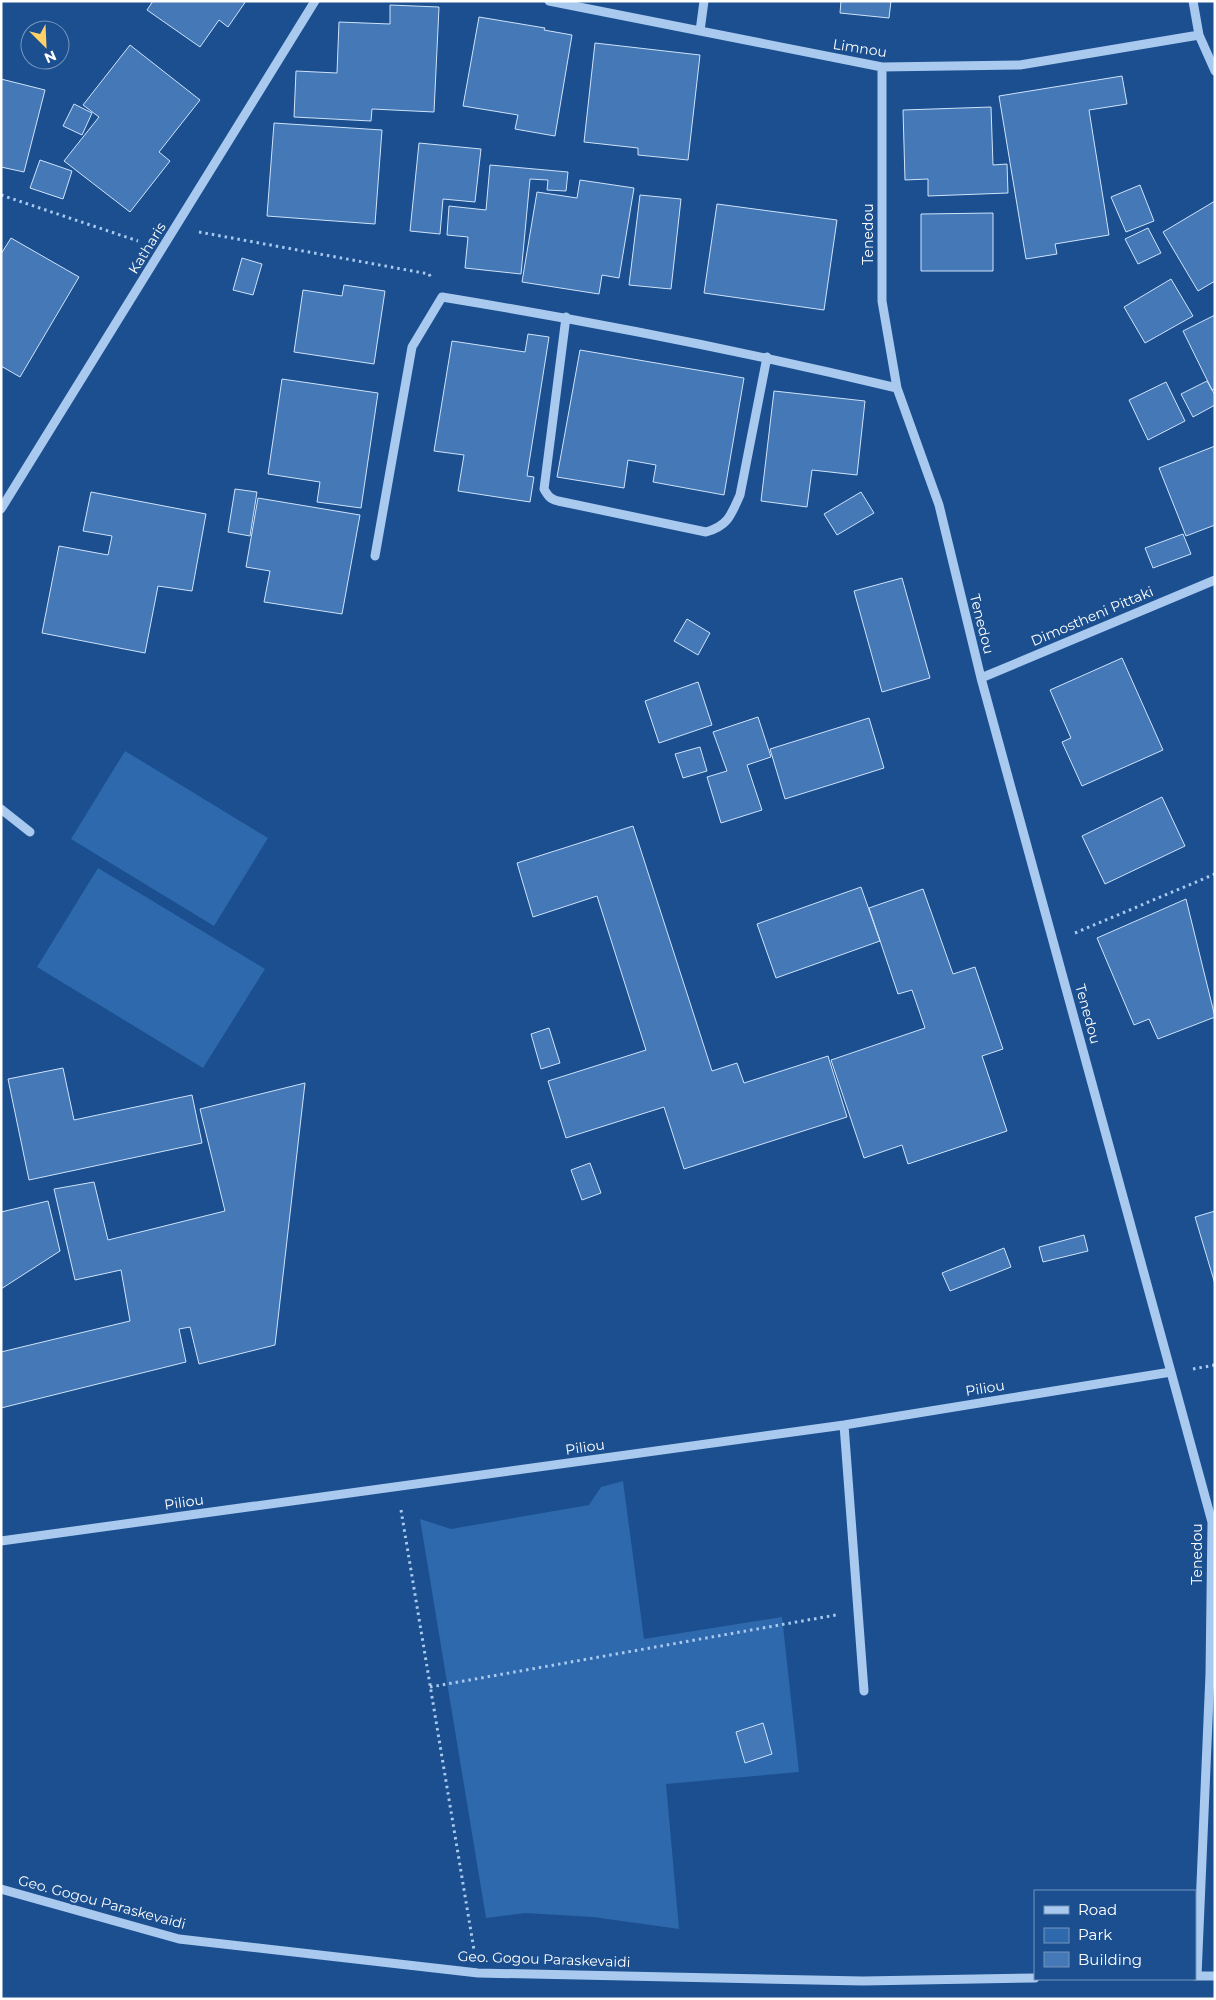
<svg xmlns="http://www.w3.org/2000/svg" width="1216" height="2000" viewBox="0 0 1216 2000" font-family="Montserrat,sans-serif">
<rect width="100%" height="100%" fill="#1b4f8f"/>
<!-- green -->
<path fill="#2e69ad" d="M125,751L268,838L214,926L71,839Z
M98,868L265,969L203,1068L37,967Z
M623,1481L644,1639L782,1617L799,1772L666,1784L679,1929L593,1917L525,1913L486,1918L420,1519L451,1529L589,1505L601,1487Z"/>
<!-- building -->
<path fill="#4478b7" stroke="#cfe3fa" d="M153,1H246L228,27L219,20L200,47L147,10Z
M841,1H891L889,18L840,13Z
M390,5L439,7L434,112L372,109L371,121L294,117L296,71L337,73L339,22L390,24Z
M479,17L545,28L544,30L572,35L555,136L515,129L518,115L463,106Z
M595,43L700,55L688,160L638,155V148L584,142Z
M130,45L200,100L159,152L170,161L130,212L64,161L99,117L83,105Z
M1122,76L1127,104L1089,110L1109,235L1055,244L1057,254L1026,259L999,96Z
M1,79L45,90L24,172L1,167Z
M74,104L92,113L82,135L63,126Z
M991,107L993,165L1007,164L1008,193L928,196V179L905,180L903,110Z
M274,123L382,130L375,224L267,216Z
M419,143L481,149L475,202L443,199L440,234L410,231Z
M40,160L72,171L63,199L30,188Z
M490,165L568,172L566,191L547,190L548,180L530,179L521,274L465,268L468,237L447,235L449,206L486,210Z
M580,180L634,188L619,278L602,275L599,294L522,282L537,192L577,198Z
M1140,185L1154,221L1126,232L1111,197Z
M640,195L681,199L671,289L629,285Z
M1215,201V281L1198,291L1163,232Z
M717,204L837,220L824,310L704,293Z
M993,213V271H921V214Z
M1148,228L1161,253L1138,264L1125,239Z
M11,238L79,277L20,377L1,366V254Z
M242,258L262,264L253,295L233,290Z
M1171,279L1193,316L1145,343L1124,307Z
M344,285L385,291L374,364L294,352L303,290L342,296Z
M1215,315V389L1212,390L1183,331Z
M528,334L549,337L527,476L534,477L530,502L458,491L464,455L434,451L452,341L525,352Z
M580,350L744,378L724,495L653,482L656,465L628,460L624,488L557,477Z
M282,379L378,393L361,508L317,502L320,482L268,474Z
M1207,381L1215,395V405L1193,417L1181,394Z
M1166,382L1185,421L1148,440L1129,400Z
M774,391L865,401L857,475L812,470L807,507L761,501Z
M1215,446V525L1186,536L1159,468Z
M235,489L257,492L250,536L228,532Z
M91,492L206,514L192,591L158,586L145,653L42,633L59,546L108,555L112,536L83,531Z
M861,492L874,513L837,535L824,514Z
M258,498L360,515L342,614L264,602L270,571L246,567Z
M1183,534L1191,554L1153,568L1145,548Z
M902,578L930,678L882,692L854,591Z
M687,619L710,633L698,655L674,641Z
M1122,658L1163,750L1082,786L1062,742L1071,738L1050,690Z
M698,682L712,725L659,743L645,701Z
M758,717L771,757L747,765L762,810L721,823L707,777L727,771L713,732Z
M869,718L884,768L785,799L770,749Z
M700,747L707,771L683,778L675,754Z
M1162,797L1185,846L1105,884L1082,836Z
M633,826L712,1071L737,1063L744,1083L828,1056L847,1117L684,1169L664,1107L566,1138L548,1081L646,1050L597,896L533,917L517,863Z
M861,887L880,941L776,978L757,924Z
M923,889L953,974L975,967L1003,1049L982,1056L1007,1131L908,1164L902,1145L864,1158L831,1060L925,1028L912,990L898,994L869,908Z
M1186,899L1215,1017L1158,1039L1149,1019L1134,1025L1097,938Z
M549,1028L560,1063L541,1069L531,1034Z
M63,1068L74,1120L192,1095L202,1143L29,1180L8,1079Z
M305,1083L275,1345L199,1364L190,1327L179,1329L186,1362L1,1408V1352L130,1321L121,1270L75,1280L54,1189L94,1182L108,1240L225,1211L200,1109Z
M590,1163L601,1193L582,1200L571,1170Z
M48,1201L60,1251L1,1289V1212Z
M1215,1211V1284L1195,1217Z
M1084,1235L1088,1251L1043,1262L1039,1247Z
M1004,1248L1011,1267L950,1291L942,1273Z
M763,1723L772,1754L745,1763L736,1732Z"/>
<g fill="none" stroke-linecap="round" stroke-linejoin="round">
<!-- path -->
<path stroke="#a9c9ee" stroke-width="3" stroke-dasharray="2.5 4" stroke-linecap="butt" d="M1,195L138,241
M199,232L429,274L431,278
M1075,933L1215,874
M1193,1369L1215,1365
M401,1510L474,1950
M430,1687L836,1615"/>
<!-- minor -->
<path stroke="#a9c9ee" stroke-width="9" d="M549,1L882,67L1020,65L1199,35
M1193,1L1199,35L1215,71
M700,31L704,1
M882,67V301L897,388L939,505L981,678L1212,1522L1210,1674L1197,1976
M566,317L544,489C548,496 550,499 558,501L706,532C728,526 731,515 740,495L767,357
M1,509L315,1
M375,556L412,347L442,297C595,322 747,352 897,388
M981,678L1215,580
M1,809L30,832
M844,1425L864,1691
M1,1541L844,1425L1171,1372
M1,1889L179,1939L478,1973L863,1981L1035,1978
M1195,1976H1215"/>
</g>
<g text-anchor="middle" stroke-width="5" stroke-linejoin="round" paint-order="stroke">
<!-- street labels -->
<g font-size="14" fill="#fff" stroke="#1b4f8f">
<text transform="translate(860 48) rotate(9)" y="5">Limnou</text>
<text transform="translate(868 234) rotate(-90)" y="5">Tenedou</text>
<text transform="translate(147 248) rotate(-58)" y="5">Katharis</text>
<text transform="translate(1092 616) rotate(-23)" y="5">Dimostheni Pittaki</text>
<text transform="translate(982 624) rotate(76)" y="5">Tenedou</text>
<text transform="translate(1088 1014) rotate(75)" y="5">Tenedou</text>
<text transform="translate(985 1388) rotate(-9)" y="5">Piliou</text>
<text transform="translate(585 1447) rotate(-8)" y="5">Piliou</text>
<text transform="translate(184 1502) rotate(-8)" y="5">Piliou</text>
<text transform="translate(1197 1554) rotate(-90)" y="5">Tenedou</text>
<text transform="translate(102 1902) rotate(15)" y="5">Geo. Gogou Paraskevaidi</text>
<text transform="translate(544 1959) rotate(2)" y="5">Geo. Gogou Paraskevaidi</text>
</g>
</g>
<!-- border -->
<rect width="1216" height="2000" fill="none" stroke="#ffffff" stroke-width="5"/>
<!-- legend -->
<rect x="1034" y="1890" width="162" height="90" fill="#1b4f8f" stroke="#7695bc"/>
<rect x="1044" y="1906" width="25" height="8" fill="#a9c9ee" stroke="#7695bc"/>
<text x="1078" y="1915" font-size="15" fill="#ffffff">Road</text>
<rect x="1044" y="1928" width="25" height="15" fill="#2e69ad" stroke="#7695bc"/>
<text x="1078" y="1940" font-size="15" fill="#ffffff">Park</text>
<rect x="1044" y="1952" width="25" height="15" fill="#4478b7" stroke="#7695bc"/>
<text x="1078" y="1965" font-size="15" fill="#ffffff">Building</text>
<!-- north arrow -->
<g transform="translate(45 45) rotate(156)"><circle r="24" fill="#1b4f8f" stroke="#7695bc"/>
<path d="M0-4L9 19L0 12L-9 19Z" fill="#ffd166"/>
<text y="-8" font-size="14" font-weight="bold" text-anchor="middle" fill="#ffffff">N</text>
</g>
</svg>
